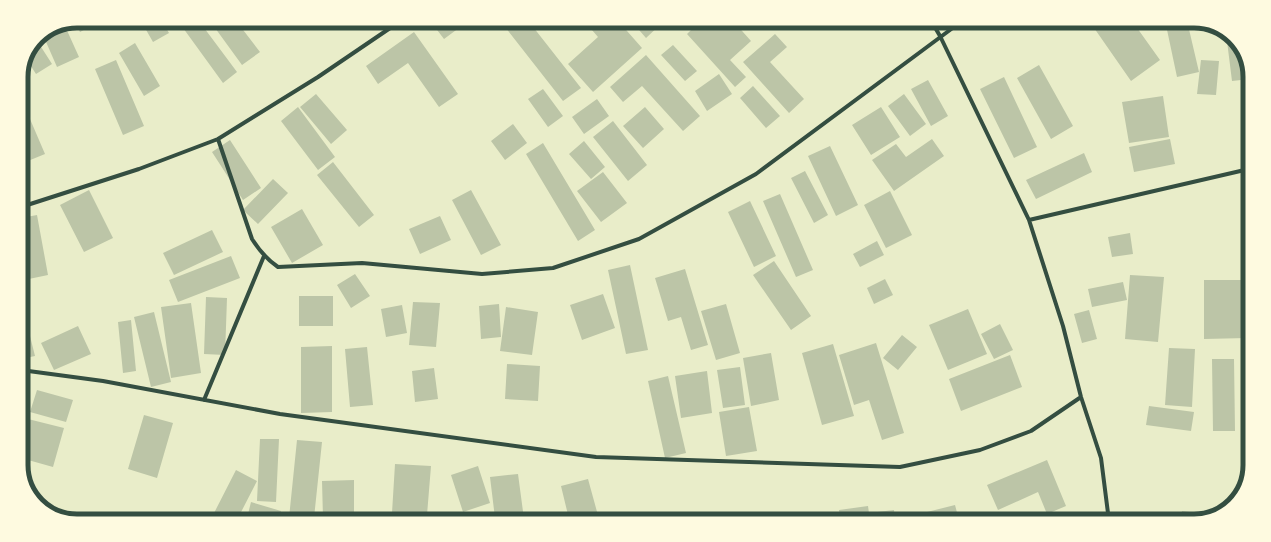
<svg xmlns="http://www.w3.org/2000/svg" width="1271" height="542" viewBox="0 0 1271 542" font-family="Figtree,sans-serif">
<rect width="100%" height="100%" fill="#e9edc9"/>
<!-- building -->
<path fill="#bcc5a7" d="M77,21H101L80,32L75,22Z
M141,21H162L169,33L153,42Z
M178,21H199L237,72L223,83Z
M210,21L237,22L260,52L242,65Z
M431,22H467L444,39Z
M502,23H530L581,88L563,101Z
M586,23H620L642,48L593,92L568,64L598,37Z
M633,23H662L646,38Z
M698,23H735L751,41L730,60L746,77L735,87L687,34Z
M1092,25H1135L1160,60L1131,81Z
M1166,25H1188L1199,72L1177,77Z
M65,26L79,57L57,67L43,35Z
M414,32L458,94L439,107L408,63L378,84L366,66Z
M1226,33L1239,43L1250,73V79L1232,81Z
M775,34L787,47L770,62L804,99L789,113L743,62Z
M36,39L52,64L36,74L27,60Z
M135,43L160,86L144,96L119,53Z
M673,45L697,71L685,81L661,55Z
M646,55L700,116L683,131L642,86L623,102L610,87Z
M116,60L144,126L123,135L95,69Z
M1201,60L1219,61L1216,95L1197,94Z
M1039,65L1073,126L1051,139L1017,78Z
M719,74L732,94L707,111L695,91Z
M21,76L26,92L21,93Z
M1004,77L1037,147L1014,158L980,89Z
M928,80L948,116L931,126L911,89Z
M753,86L780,116L766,128L740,98Z
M543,89L563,116L548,127L528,99Z
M316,94L347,130L331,144L300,107Z
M904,94L926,124L910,136L888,106Z
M1163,96L1169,137L1129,143L1122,102Z
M597,99L609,116L584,134L572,117Z
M298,107L335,157L318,170L281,121Z
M645,107L664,129L643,148L623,126Z
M881,107L900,137L871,155L852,125Z
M30,119L45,154L23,163L21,160V123Z
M613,121L647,165L628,181L593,137Z
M513,124L527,143L505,160L491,141Z
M932,139L944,156L894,191L872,160L896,144L906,157Z
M1170,139L1175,164L1134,172L1129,147Z
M230,140L261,188L243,200L212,152Z
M584,141L605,167L591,179L569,154Z
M543,143L595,230L578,241L526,154Z
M830,146L858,205L836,216L808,156Z
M1084,153L1092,172L1036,199L1026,180Z
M333,162L374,215L359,227L317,175Z
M805,171L828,215L814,223L791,178Z
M603,172L627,203L601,222L577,191Z
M273,179L288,193L258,224L243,210Z
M89,190L113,238L84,252L60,205Z
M471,190L501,245L481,255L452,200Z
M890,191L912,235L886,248L864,205Z
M780,194L813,270L796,277L763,201Z
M750,201L776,256L754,267L728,212Z
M302,209L323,245L292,263L271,227Z
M37,215L48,275L24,280L21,265V218Z
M440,216L451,240L420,254L409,229Z
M212,230L223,252L174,275L163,253Z
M1130,233L1133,254L1112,257L1108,237Z
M877,241L884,255L860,267L853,254Z
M231,256L240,278L178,302L169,280Z
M774,261L811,316L791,330L753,275Z
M630,265L648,350L626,354L608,270Z
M685,269L708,345L691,350L681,317L668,321L655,278Z
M355,274L370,296L351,308L337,285Z
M1130,275L1164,277L1158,342L1125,339Z
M885,279L893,295L874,304L867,288Z
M1204,280H1248L1247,338L1204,339Z
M1123,282L1127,300L1092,307L1088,289Z
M603,294L615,328L582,340L570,305Z
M299,296H333V326H299Z
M206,297L227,298L225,355L204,354Z
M21,300L35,356L21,359Z
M413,302L440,303L436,347L409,345Z
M191,303L201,373L171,378L161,307Z
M499,304L501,337L481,339L479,306Z
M726,304L740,353L716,360L701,311Z
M402,305L407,333L386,337L381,309Z
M506,307L538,312L532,355L500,351Z
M968,309L987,354L948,370L929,325Z
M1089,310L1097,339L1082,343L1074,314Z
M154,312L171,382L151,387L134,317Z
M131,320L136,371L123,373L118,322Z
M1000,324L1013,350L994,359L981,334Z
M78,326L91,354L54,370L41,343Z
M902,335L917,347L898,370L883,358Z
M876,343L904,433L882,440L869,400L854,405L839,355Z
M833,344L854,416L822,425L802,353Z
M332,346V412L301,413V347Z
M367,347L373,405L350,407L345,349Z
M1169,348L1195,349L1192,407L1165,405Z
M771,353L779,400L751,406L743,358Z
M1010,355L1022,387L961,411L949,379Z
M1212,359H1234L1235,431H1213Z
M507,364L540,366L538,401L505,399Z
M740,367L745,405L723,408L717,370Z
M434,368L438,399L415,402L412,371Z
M707,371L712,413L681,418L675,376Z
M668,376L686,453L665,458L648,381Z
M37,390L73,400L66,422L30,412Z
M1149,406L1194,412L1191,431L1146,425Z
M749,407L757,451L726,456L719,412Z
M144,415L173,423L157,478L128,469Z
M28,419L64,428L53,467L21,458V446Z
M260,439H279L276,502L257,501Z
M297,440L322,442L314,518H289Z
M1047,460L1066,506L1047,514L1038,492L998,510L987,485Z
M395,464L431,466L427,515L392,513Z
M478,466L490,503L463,512L451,475Z
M236,470L257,481L238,518L212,517Z
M518,474L524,519L495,518L490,477Z
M588,479L599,519H569L561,486Z
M354,480V518H323L322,481Z
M251,502L281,511L279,518H247Z
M955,505L959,520H925L923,513Z
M868,506L869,513L894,510L895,520H840L839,510Z
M1182,511L1213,515L1195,521H1180Z
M1167,516V521H1128V519Z"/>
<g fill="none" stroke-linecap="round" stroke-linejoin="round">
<!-- minor -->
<path stroke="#344e41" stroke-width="4" d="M933,24L940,36L1029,220L1063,326L1081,397L1101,458L1109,521
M218,139L252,239C259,250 266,259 278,267L362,263L482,274L553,268L639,239L756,174L958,24
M21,207L139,169L218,139L318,77L399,22
M1029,220L1249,169
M21,370L103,381L280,414L596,457L900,467L980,450L1031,431L1081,397
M204,400L264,256"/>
</g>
<!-- crop -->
<path d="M0 0H1271V542H0ZM77 28H1194A49 49 0 0 1 1243 77V465A49 49 0 0 1 1194 514H77A49 49 0 0 1 28 465V77A49 49 0 0 1 77 28Z" fill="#fefae0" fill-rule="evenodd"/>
<path fill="none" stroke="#344e41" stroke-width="5" d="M77 28H1194A49 49 0 0 1 1243 77V465A49 49 0 0 1 1194 514H77A49 49 0 0 1 28 465V77A49 49 0 0 1 77 28Z"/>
</svg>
